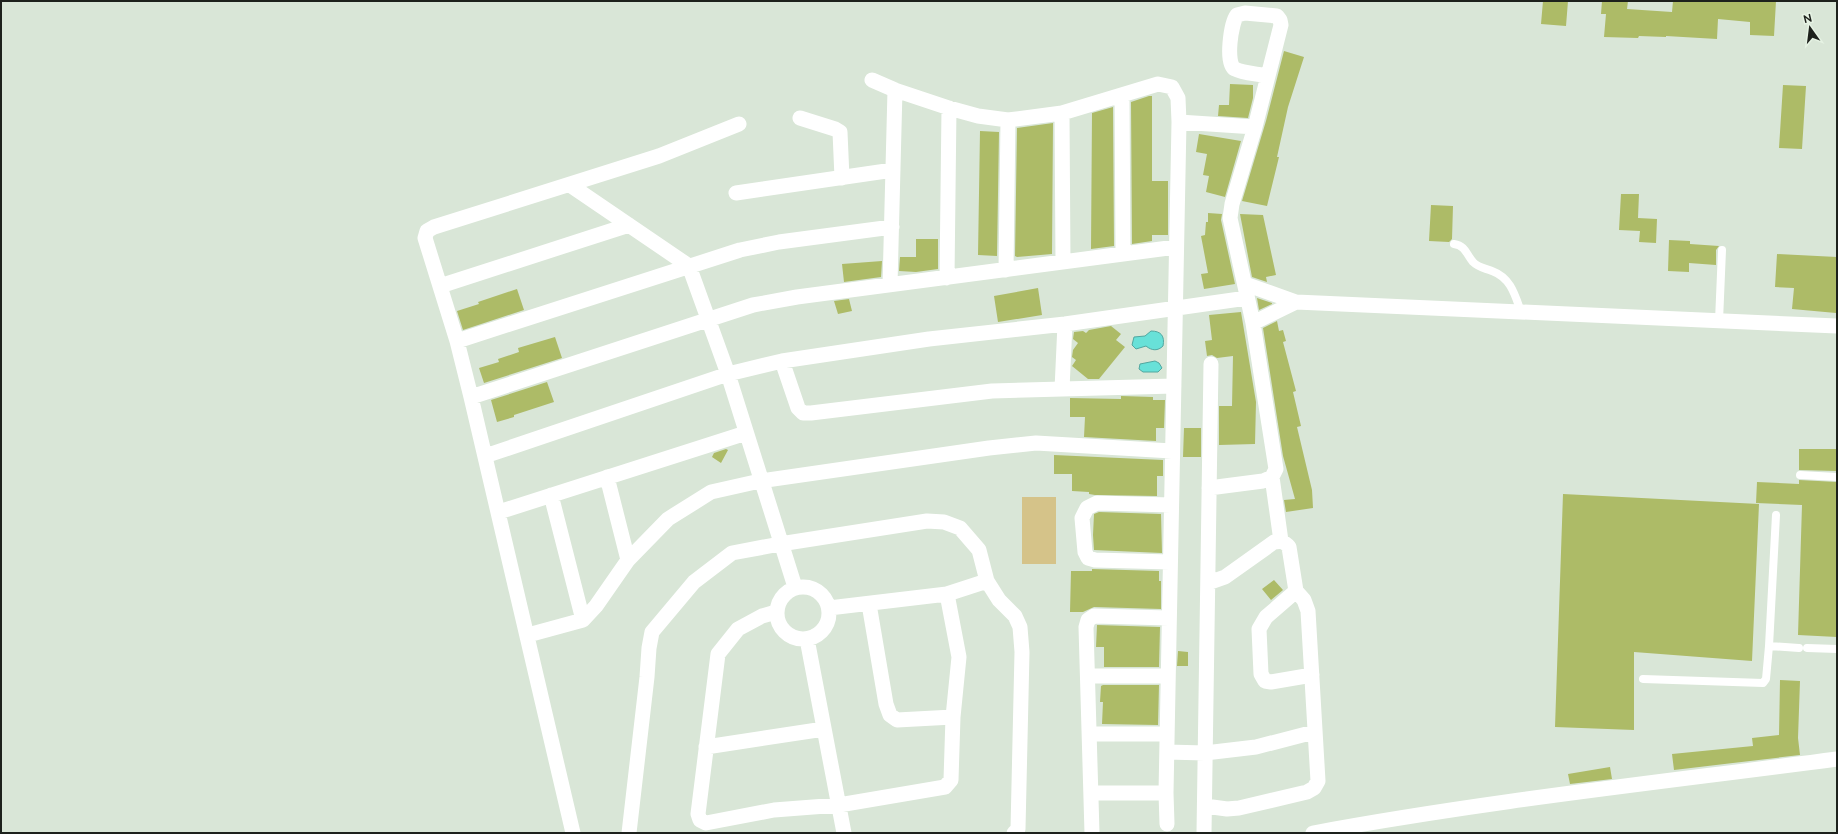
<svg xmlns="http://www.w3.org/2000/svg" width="1838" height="834" viewBox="0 0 1838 834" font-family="Raleway,sans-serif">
<rect width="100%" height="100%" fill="#d9e6d7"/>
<!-- green -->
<path fill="#d5c389" d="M1022,497H1056V564H1022Z"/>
<!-- water -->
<path fill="#68e1d8" stroke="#52a7a0" d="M1151,331C1161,331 1165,336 1163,346C1158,351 1152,351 1146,346L1136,349L1132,345L1134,337L1145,336Z
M1155,361L1159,363L1162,368L1158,372H1143L1139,369L1140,364Z"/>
<!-- building -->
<path fill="#adbb67" d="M1543,1H1568L1566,26L1541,24Z
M1602,1H1628L1627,9L1672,12L1673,1H1776L1774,36L1750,35V22L1718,19L1717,39L1666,36V37L1639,36L1638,38L1604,37L1606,14H1601Z
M1284,51L1304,57L1288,107L1277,157H1279L1267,206L1242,201L1266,121Z
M1230,84L1253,85V98L1248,118L1218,116L1219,105H1229Z
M1783,85L1806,86L1802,149L1779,148Z
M1149,96H1152V181H1168V235H1152V241L1132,244L1131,102Z
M1113,107L1114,246L1091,249L1092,113Z
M1053,123L1052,254L1017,257L1015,256L1017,128Z
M980,131L999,132L997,256L978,255Z
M1199,134L1241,141L1225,197L1206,192L1209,176L1203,175L1207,154L1196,152Z
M1621,194H1639L1638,218L1657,219L1656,243L1639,242L1640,231L1619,230Z
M1431,205L1453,206L1452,239L1449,242L1429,241Z
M1208,213L1222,214L1221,220L1235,284L1204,289L1201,274L1208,273L1201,236L1205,235L1206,222H1208Z
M1240,214L1263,215L1276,275L1266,277L1267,282L1252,277Z
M916,239H938V269L916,272L899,271L900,257H916Z
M1669,240L1690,241V244L1719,246L1716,250V265L1689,263V272L1668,271Z
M1777,254L1837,257L1836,313L1792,309L1794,288L1775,287Z
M882,261L881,277L844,282L842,264Z
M1038,288L1042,315L998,322L994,296Z
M517,289L524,310L463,330L457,311L479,304L478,302Z
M1257,298L1272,303V304L1259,310Z
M849,299L852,311L838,314L834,301Z
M1241,312L1256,402L1255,444L1219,445V406H1232L1233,356L1217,358L1212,355L1207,356L1205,341L1212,340L1209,315Z
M1277,321L1279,331L1283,330L1286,341L1283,342L1296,391L1293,392L1301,426L1297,427L1312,490L1313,508L1286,512L1284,500L1295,499L1283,456L1263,328Z
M1111,326L1121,334L1116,340L1125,347L1099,379H1088L1072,366L1076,360L1072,357L1073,350L1078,343L1073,339L1074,332L1083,331L1086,333L1089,330Z
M555,337L562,358L484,383L479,368L499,362L498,359L519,352L518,348Z
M547,382L554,402L514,415V417L497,422L491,400Z
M1121,396L1153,397V400H1165L1164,428H1156V441L1084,437L1085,417H1070V398L1121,399Z
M1184,428H1201V457H1183Z
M726,449L728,450L721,463L712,457L714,453Z
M1799,449H1837V471L1799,470Z
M1054,455L1163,460V476H1157V496L1095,495L1089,494V492L1072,491V474H1054Z
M1799,480L1837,482V637L1798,635L1802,505L1756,503L1757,482L1799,484Z
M1563,494L1759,504L1752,661L1634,652V730L1555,727Z
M1099,512L1161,514L1162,553L1094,550L1093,535L1094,514Z
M1092,569L1159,571V581H1161V609L1094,607L1083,612H1070L1071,571H1092Z
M1274,580L1283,590L1271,600L1262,589Z
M1097,625L1160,627L1159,667H1104V647H1096Z
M1178,651L1188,652V666H1177Z
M1780,680L1800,681L1798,738L1800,755L1674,770L1672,754L1753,746L1752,738L1779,735Z
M1103,685H1159L1158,725L1102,724L1103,702H1100L1101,686Z
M1610,767L1612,779L1570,784L1568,774Z"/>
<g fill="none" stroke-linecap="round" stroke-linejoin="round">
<!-- lane -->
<path stroke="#fff" stroke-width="8" d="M1454,244C1466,246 1466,254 1473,262C1479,268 1485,268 1492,271C1511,278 1515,295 1521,312
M1719,321L1722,250
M1800,475L1837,477
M1776,515L1769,646L1799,648
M1807,648L1837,649
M1643,679L1763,683L1766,679L1769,646"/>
<!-- street -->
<path stroke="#fff" stroke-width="15" d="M872,80L895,90
M1122,95L1123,254
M1062,113L1063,262
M800,118L835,129L840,132L842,178
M1179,122L1255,127
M570,185L689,266L728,374L795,587
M736,193L893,170
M1006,270L1008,120
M947,278L949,108
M1245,284L1296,302L1837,326
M890,285L895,90L949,108L978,116L1008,120L1062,113L1158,84L1172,87L1178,98L1179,122L1166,793L1167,824
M440,286L629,225
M1253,323L1296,302
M457,341L740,250L779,242L892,227
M782,361L798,408L803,413H811L992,391L1174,386
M1062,389L1065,324
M471,397L753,305L797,297L1176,247
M485,456L728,374L782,361L929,339L1065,324L1247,298
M607,477L628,560
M1272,477L1281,541
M1209,488L1263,481L1272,477L1276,469L1253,323L1230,218L1232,204L1255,127L1281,25L1280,20L1277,16L1245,13L1237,15C1231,23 1225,64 1235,69C1242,73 1259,74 1267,76
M551,495L583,620
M499,512L746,433
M1170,562L1095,560L1088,558L1085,552L1082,518L1087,508L1097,503L1171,505
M777 613a26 26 0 1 1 52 0a26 26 0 1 1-52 0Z
M1296,591L1266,617L1259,629L1261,674L1265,681L1271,682L1312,675
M869,604L886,704L890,715L897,720L953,717
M829,608L947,594L987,581
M776,612L762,616L738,629L718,654L698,814L700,820L706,823L774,810L839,805L945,787L951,780L953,717L959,657L947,594
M528,635L583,620L596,606L628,560L668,519L711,492L760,481L989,448L1036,443L1172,451
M807,639L844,833
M1088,676H1168
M1090,734H1167
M706,747L824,729
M1167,752L1205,753L1256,747L1314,732
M1091,793H1166
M1205,806L1227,809L1239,808L1307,792L1314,788L1318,781L1308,611L1304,600L1296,591L1289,547C1284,541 1281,541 1274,542L1225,577L1208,583
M573,833L471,397L457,341L425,238L427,231L434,227L659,156L739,124
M629,833L647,677L649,648L652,632L694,582L732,553L780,544L927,521L944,522L960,528L979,550L987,581L999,600L1015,616L1020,627L1022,652L1018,829L1014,833
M1092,833L1086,627L1088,620L1094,616L1169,618
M1204,833L1211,364
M1313,833C1485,801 1663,782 1837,759"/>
</g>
<!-- border -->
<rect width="1838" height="834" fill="none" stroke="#1d211c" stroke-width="4"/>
<!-- north arrow -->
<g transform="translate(1810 28) rotate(346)" stroke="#e6f3e4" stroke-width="3" paint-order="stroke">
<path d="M0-3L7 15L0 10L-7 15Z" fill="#1d211c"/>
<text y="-6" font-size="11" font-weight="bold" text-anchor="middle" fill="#1d211c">N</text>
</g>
</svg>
